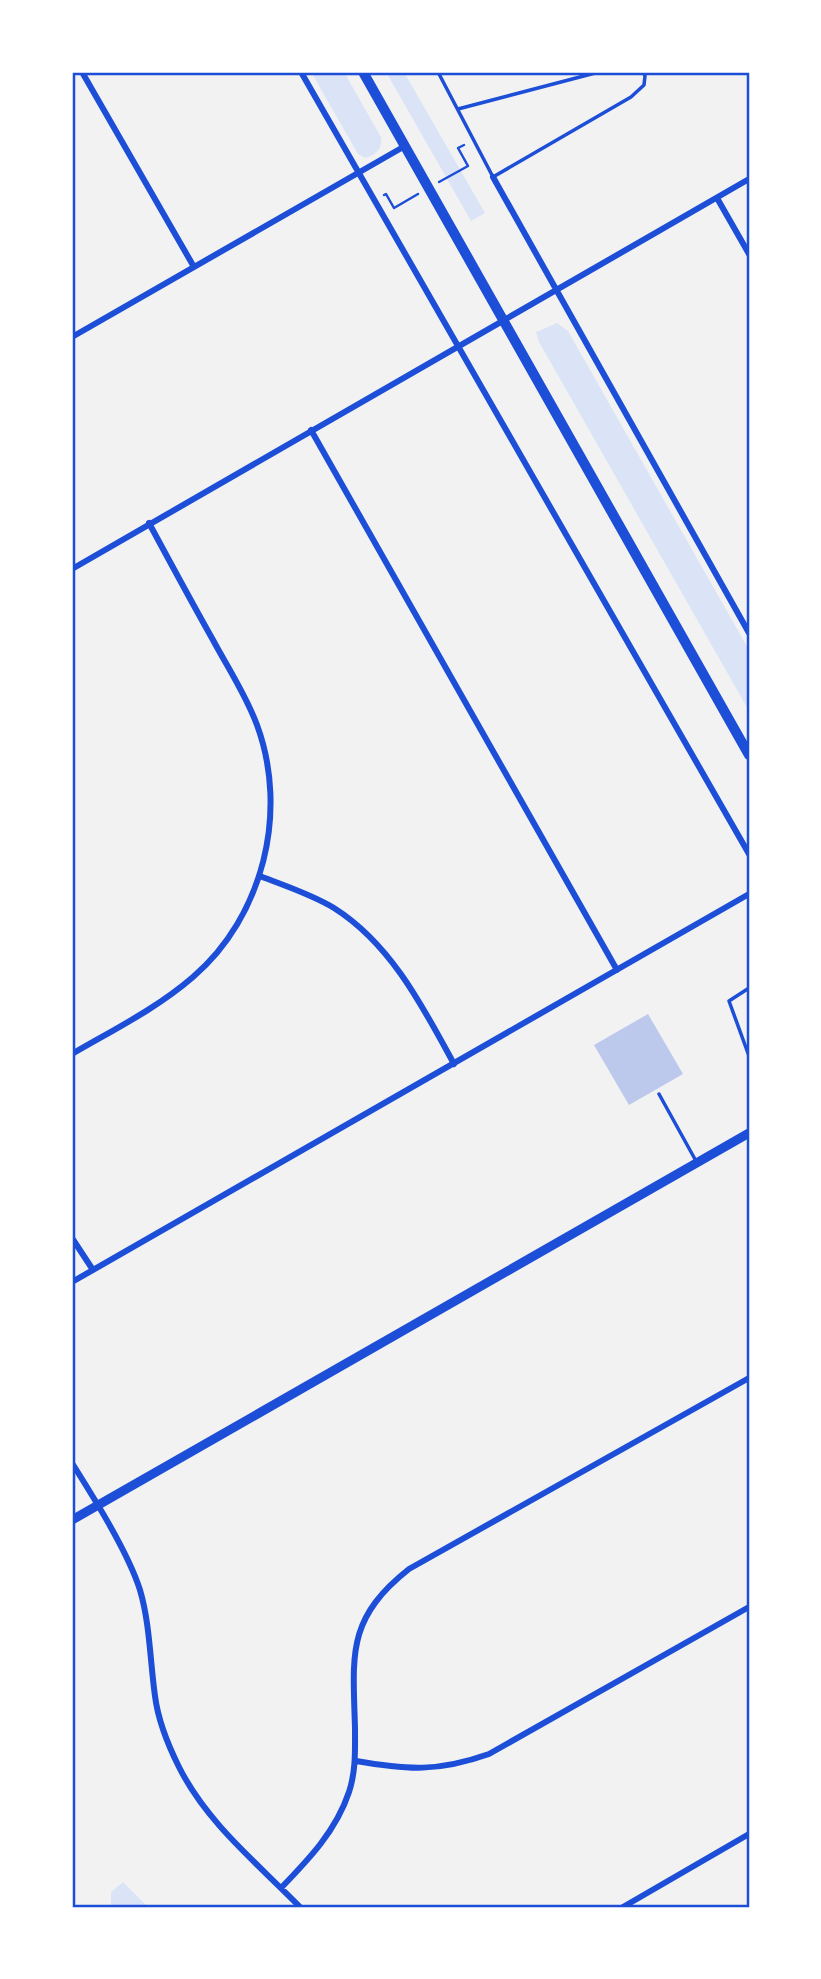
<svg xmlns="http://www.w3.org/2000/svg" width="821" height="1979" viewBox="0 0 821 1979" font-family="Karla,sans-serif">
<rect width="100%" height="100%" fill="#f2f2f2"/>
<!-- green -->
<path fill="#dbe4f7" d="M311,72H344L381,137C383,148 376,155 365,158L358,154Z
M386,72H404L485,213L471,221Z
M557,323L568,331L749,650V711L539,342L536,332Z
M123,1882L148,1907H111V1892Z"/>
<!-- building -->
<path fill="#bdc9ec" d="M648,1014L683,1074L629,1105L594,1045Z"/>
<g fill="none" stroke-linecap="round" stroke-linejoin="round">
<!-- path -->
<path stroke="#1d4ed8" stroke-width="2.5" d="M439,182L468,166L458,148L464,145
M384,195L386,194L394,208L418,194"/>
<!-- service -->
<path stroke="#1d4ed8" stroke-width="3.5" d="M438,72L493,177L631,97L644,85L645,76L643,72
M458,109L599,72
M749,988L729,1001L749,1056
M659,1094L696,1161"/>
<!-- minor -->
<path stroke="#1d4ed8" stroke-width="6" d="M82,72L194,267
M301,72L749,854
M493,177L749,633
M717,198L749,254
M72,337L405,146
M311,430L617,970
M72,569L749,179
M260,876C285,886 311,894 334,908C391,944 423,1007 454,1064
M72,1054C113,1030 156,1009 193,977C263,917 289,812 257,725C246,695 228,668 213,640C191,601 170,562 149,523
M72,1238L93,1270
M72,1282L749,894
M72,1463C94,1498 128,1552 140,1590C150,1624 150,1661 155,1696C158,1720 168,1745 179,1767C207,1823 257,1863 300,1907
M356,1761C408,1770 438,1772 489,1754L749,1607
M281,1888C309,1859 336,1831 349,1792C356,1771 355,1750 355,1728C353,1655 346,1619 409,1569L749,1378
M623,1907L749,1834"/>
<!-- secondary -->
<path stroke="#1d4ed8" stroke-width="9" d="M72,1520L749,1133"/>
<!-- primary -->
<path stroke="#1d4ed8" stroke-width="10" d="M363,72L749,755"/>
</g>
<!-- border -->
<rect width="821" height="1979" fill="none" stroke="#ffffff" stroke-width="147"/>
<rect x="74" y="74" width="674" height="1832" fill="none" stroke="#1d4ed8" stroke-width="2.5"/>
</svg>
